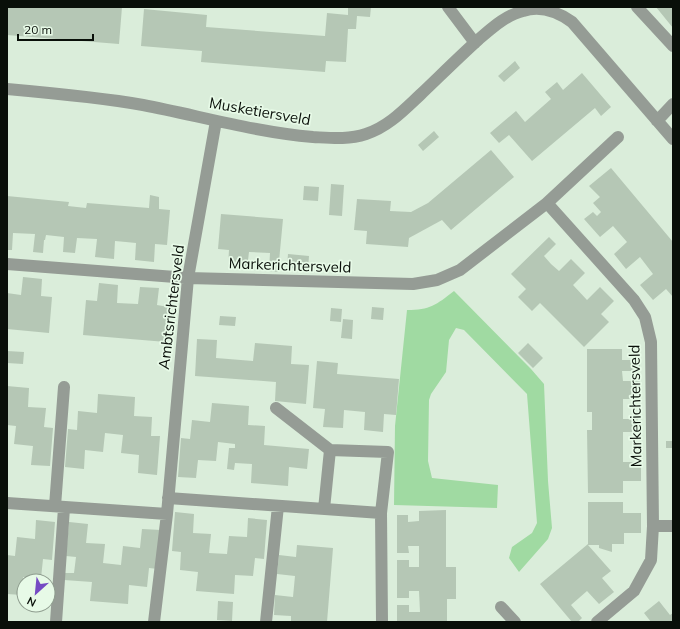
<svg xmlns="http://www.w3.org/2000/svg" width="680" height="629" font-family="Mulish,sans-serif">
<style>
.green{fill:#a0daa2}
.building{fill:#b5c7b5}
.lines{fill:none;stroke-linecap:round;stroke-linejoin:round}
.street{stroke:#959c95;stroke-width:12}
.labels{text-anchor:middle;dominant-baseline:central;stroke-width:3.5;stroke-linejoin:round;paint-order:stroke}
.street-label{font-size:15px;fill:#090f09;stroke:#e7fae7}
</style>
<rect width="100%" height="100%" fill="#daedda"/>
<path class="green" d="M454 291 531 369 544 384 548 481 552 528 548 539 519 572 509 558 512 547 532 533 537 523 527 394 464 330 456 328 449 340 446 372 431 394 429 400 428 461 432 478 498 485 497 508 394 505 395 426 407 310C430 310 436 305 454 291Z"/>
<path class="building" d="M7 7H122L119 44 7 35Z
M348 7H371L370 17 357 16 356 29H348L346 62 326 61 325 72 201 62 202 51 141 46 144 9 207 15 206 27 325 36 327 13 348 15Z
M656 7H673V28Z
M515 61 520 68 504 82 498 76Z
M582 73 611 107 601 116 595 108 532 161 509 135 499 143 490 133 516 111 525 122 551 99 545 92 557 82 563 90Z
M434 131 439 137 423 151 418 145Z
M491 150 514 177 451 230 442 220 409 238 408 247 366 244 367 231 354 230 357 199 391 201 390 211 411 212 428 203Z
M611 168 673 242V297L666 289 653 300 640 285 653 274 640 257 626 269 614 254 627 242 613 226 600 237 584 219 593 212 597 216 601 212 593 203 600 197 589 186Z
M331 184 344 185 342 216 329 215Z
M304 186 319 187 318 201 303 200Z
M150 195 159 197V209L170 210 167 245 155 244 154 262 135 260 136 243 126 242 115 241 114 259 95 257 97 239 77 238 75 253 63 252 64 237 46 235 45 240H44L43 253 33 252 35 234 13 233 12 250H7V196L69 202 68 206 86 208 87 203 149 208Z
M221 214 283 219 278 272 269 271 270 253 249 252 247 269 228 267 229 250 218 249Z
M549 237 556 244 544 256 551 264 559 271 571 259 585 273 573 285 587 300 600 287 614 301 601 314 609 322 584 347 540 303 532 311 518 297 526 289 511 274Z
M288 254 309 256 308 269 287 268Z
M23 277 42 279 41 296 52 297 49 333 7 329V293L21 295Z
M99 283 118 285 117 303 138 304 140 287 159 288 157 305 168 307 166 342 83 335 86 300 97 301Z
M372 307 384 308 383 320 371 319Z
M331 308 342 309 341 322 330 321Z
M220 316 236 317 235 326 219 325Z
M343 319 353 320 352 339 341 338Z
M197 339 217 340 216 358 253 361 255 343 292 346 291 364 309 365 306 404 275 401 276 382 195 376Z
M528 343 543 358 533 368 518 353Z
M587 349H622V360H640V371H622L623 381H640V399H623V419H638V432H623V462H641V481H623V493H588L587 430H592V412H587Z
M7 351 24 352 23 364 7 363Z
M317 361 338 363 337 374 399 379 396 415 384 414 383 432 364 430 365 412 344 410 343 428 323 427 325 409 313 408Z
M7 386 29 388 28 407 46 408 44 427 53 428 50 466 31 465 33 446 14 444 16 426 7 425Z
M98 394 135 397 134 416 152 417 151 436H160L157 475 138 473 139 455 121 453 123 435 105 433 103 452 85 450 84 469 65 467 68 429 77 430 78 411 97 413Z
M212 403 249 406 248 425 265 426 264 445 309 449 307 469 289 467 288 486 251 483 252 464 235 463 234 470 227 469 229 448H235V444L218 442 216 461 198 460 196 478 178 477 181 438 190 439 192 420 210 422Z
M666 441H673V448H666Z
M588 502H623V513H641V533H624V544H612V552L599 548V545H588L611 571 602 578 614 592 599 604 587 591 571 605 582 618 578 622H572L540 584 588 544Z
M446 510V567H456V599H447V622H397V605H409V612H420L419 591H409V598H397V560H409V567H419V546H408L409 553H397V515H408V522L419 521V511Z
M175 512 194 514 193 533 211 534 209 553 227 554 229 536 247 537 248 518 267 520 264 559 255 558 253 576 235 575 234 594 196 591 198 572 180 570 181 552 172 551Z
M36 520 55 522 52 560 43 559 41 578 23 577 22 595 7 594V555L15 556 17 537 35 539Z
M69 522 88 524 86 543 105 544 103 563 121 565 123 546 140 548 142 529 161 530 158 569 149 568 147 587 129 585 128 604 90 601 92 582 64 580 65 573H74L76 557 66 556Z
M297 545 333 548 327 622H291V616L274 615 275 595 293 597 295 576 277 574 279 555 296 557Z
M218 601 233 602 232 621 217 620Z
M659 601 670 615 673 613V622H651L644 613Z"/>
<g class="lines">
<path class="street" d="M448 7 475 43
M637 7 673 46
M7 89C52 93 98 97 143 105 200 116 255 132 313 137 331 138 348 140 366 134 388 127 404 110 420 95 440 76 459 57 479 39 492 28 506 15 523 11 541 5 558 12 572 22L673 139
M657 121 673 104
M547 203 618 137
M7 264 188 278 413 284 437 280 460 270 547 203 634 300 645 317 651 342 653 526 651 560 634 591 597 622
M276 408 330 450 388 452 381 513
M168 498 381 513 382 622
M7 503 167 514
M55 506 64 387
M324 509 330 450
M653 526H673
M501 607 515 622
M56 622 64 508
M154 622 167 514 188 278 216 121
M266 622 278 506"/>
</g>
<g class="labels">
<g class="street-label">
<text transform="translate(260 111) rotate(10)">Musketiersveld</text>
<text transform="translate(290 265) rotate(2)">Markerichtersveld</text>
<text transform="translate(171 307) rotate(-83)">Ambtsrichtersveld</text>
<text transform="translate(635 406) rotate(-91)">Markerichtersveld</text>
</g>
</g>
<rect width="680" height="629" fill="none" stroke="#090f09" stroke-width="16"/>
<g transform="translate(36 593) rotate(207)"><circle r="19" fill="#e7fae7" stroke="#8e9c8e"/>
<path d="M0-3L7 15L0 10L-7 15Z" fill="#754bc3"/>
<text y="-6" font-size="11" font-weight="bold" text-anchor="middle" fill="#090f09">N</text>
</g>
<path d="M18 34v6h75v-6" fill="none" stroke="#090f09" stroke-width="2"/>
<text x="24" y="34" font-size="12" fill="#090f09" stroke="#e7fae7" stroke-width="3" paint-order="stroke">20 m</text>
</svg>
